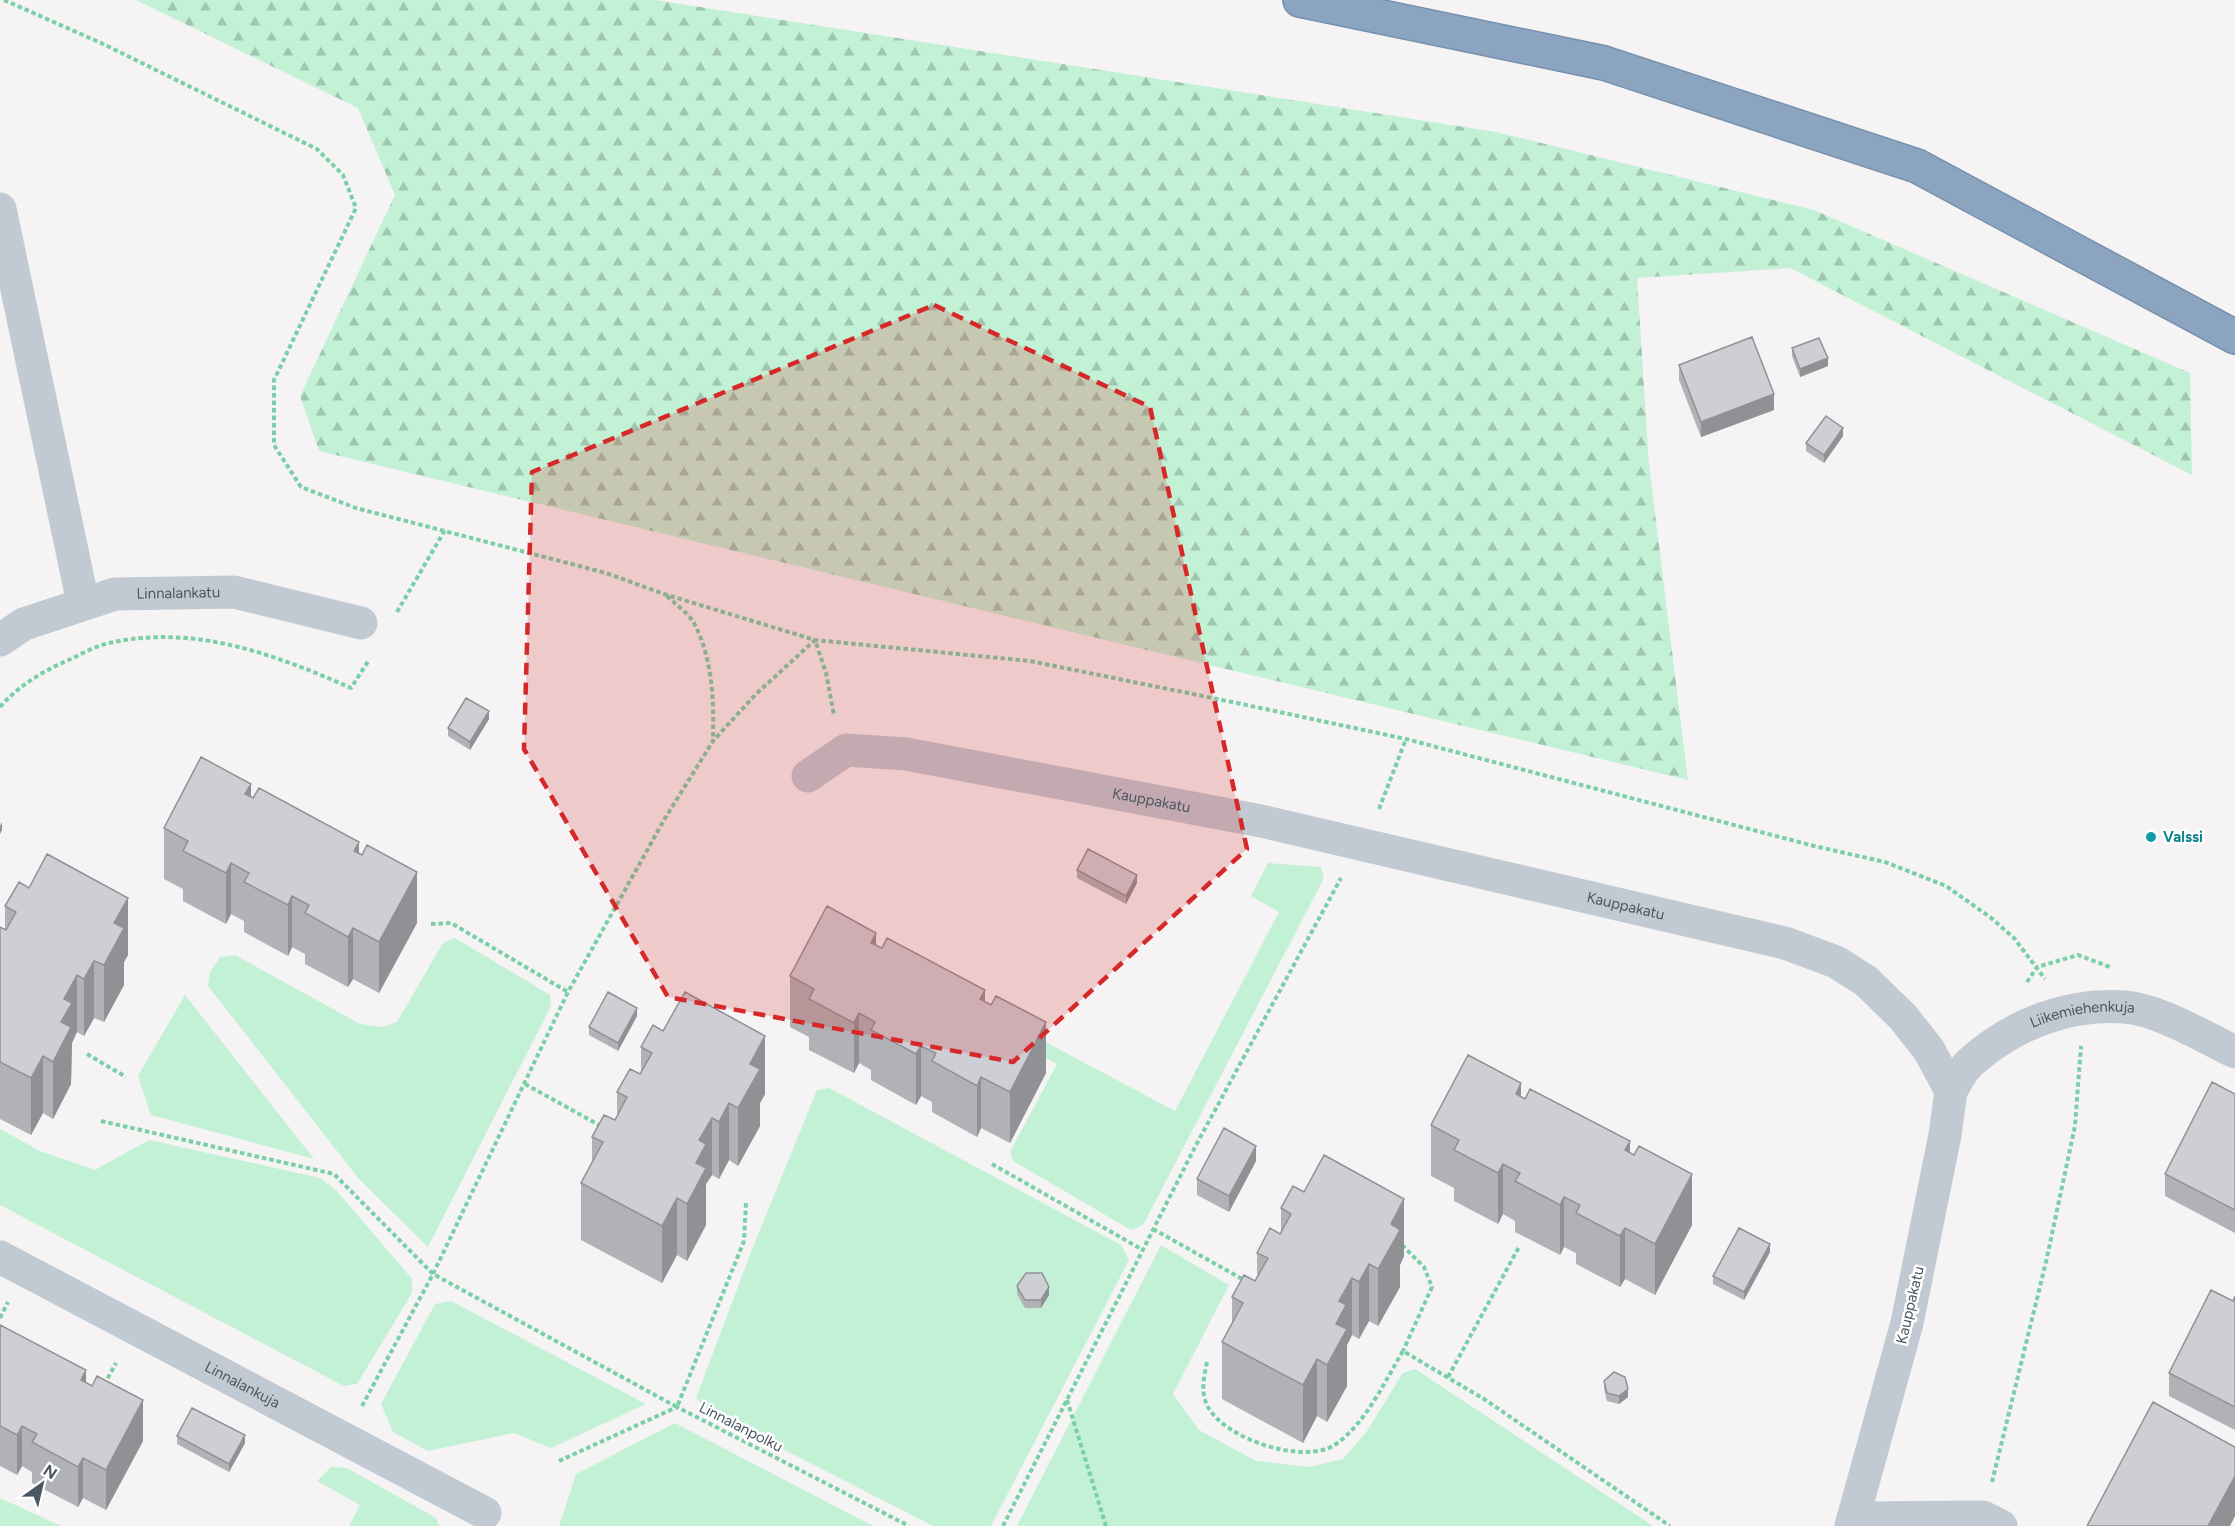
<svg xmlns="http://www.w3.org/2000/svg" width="2235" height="1526" font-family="Figtree,sans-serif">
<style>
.grass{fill:#c3f1d5}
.forest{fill:url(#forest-firs)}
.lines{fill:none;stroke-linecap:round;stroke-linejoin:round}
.highway-casing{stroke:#7690ad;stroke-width:36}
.path{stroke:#7ad0a6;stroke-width:4;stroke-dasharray:4.5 3;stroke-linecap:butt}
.minor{stroke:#c1cad2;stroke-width:33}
.highway{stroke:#8ba5c1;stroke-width:33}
.wall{fill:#b0b2b7}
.shaded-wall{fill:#909195}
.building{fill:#cdcfd5;stroke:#909195;stroke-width:1.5}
.marked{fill:#d62828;fill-opacity:0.2;stroke:#d62828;stroke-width:4.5;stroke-dasharray:12 8;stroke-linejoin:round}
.culture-dot{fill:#0f9aa8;stroke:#fff;stroke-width:2}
.labels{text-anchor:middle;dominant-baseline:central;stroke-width:5;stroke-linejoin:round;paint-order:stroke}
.street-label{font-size:15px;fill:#4a5661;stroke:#fff}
.culture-label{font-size:15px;font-weight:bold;fill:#0d838f;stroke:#fff;text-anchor:start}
</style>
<defs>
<pattern id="forest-firs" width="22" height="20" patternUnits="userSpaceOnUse" patternTransform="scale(1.5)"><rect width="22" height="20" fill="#c3f1d5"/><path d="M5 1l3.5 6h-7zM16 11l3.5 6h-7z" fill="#a0c6b0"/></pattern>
</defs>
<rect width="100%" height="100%" fill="#f5f3f3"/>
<path class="grass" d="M1268 863 1321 867 1324 878 1143 1225 1131 1230 1013 1161 1010 1152 1057 1064 1011 1040 1017 1027 1175 1111 1279 912 1251 896Z
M455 938 550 995 551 1006 428 1247 359 1179 208 986 210 972 220 957 235 955 360 1024 382 1027 397 1022 443 943Z
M185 995 314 1159 151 1115 138 1076Z
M829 1088 1121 1245 1129 1260 991 1526H933L709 1411 696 1398 751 1252 817 1090Z
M0 1129 40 1151 95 1170 149 1140 320 1178 336 1190 412 1279V1293L357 1384 344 1386 0 1205Z
M1161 1245 1229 1285 1173 1394 1199 1430 1256 1461 1309 1467 1343 1459 1367 1431 1403 1373 1415 1369 1653 1526H1017Z
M451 1301 646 1404 551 1448 514 1433 428 1451 393 1432 381 1404 435 1304Z
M675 1423 873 1526H559L576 1474Z
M331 1467 347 1468 436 1518 439 1526H349L360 1505 317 1481Z
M0 1498 61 1526H0Z"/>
<path class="forest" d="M136 0H655L1496 132 1814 210 2190 373 2192 475 1790 268 1637 278 1649 465 1688 780 319 451 300 396 395 195 358 108Z"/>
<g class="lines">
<defs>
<path id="highway" d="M1300 0 1604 63 1917 166 2235 337"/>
</defs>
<use href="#highway" class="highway-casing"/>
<path class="path" d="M4 0 101 43 317 149 343 175 356 208 274 380V445L301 487 356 508 606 573 664 594 815 640 1030 661 1237 703 1406 739 1814 846 1885 862 1946 886 1990 917 2014 938 2045 979
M667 596C675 604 688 613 694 623 713 659 714 702 713 741
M397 612 445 530
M0 707C19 685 45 670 71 659 83 653 96 646 109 643 194 624 274 654 351 688L369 660
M1379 809 1406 739
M431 924 451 923 568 992
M2027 982 2037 967 2078 955 2110 967
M87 1054 126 1077
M525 1084 599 1125
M101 1121 334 1174 433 1274 677 1407 744 1241 746 1202
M992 1164 1143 1250
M1153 1229 1244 1280
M1402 1245 1424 1267 1432 1287 1403 1351
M0 1318 8 1302
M1207 1362C1204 1377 1200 1392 1208 1407 1225 1439 1305 1466 1336 1444 1366 1423 1385 1381 1403 1351L1484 1399 1670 1526
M1448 1377 1519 1247
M104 1385 116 1363
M1067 1400 1106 1526
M362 1406 433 1274 568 992 664 820 713 741 756 694 815 640 826 673 834 715
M559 1461 677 1407 909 1526
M1992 1482 2046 1262 2075 1126 2081 1046
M1003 1526 1195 1147 1341 878"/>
<g class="minor">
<path d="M0 209 83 603"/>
<path id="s1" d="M0 640 24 624 115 594 234 592 361 623"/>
<path id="s2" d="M808 776 846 750 906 754 1261 821 1785 943 1836 962 1866 981 1903 1017 1929 1050 1951 1091 1945 1135 1907 1323 1851 1526"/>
<path id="s3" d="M1951 1091C1957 1081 1963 1068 1972 1061 2014 1024 2068 1003 2124 1007 2158 1009 2204 1037 2235 1052"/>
<path id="s4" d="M0 1257 485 1513"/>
<path d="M1853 1518 1983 1517 2001 1526"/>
</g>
<use href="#highway" class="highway"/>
</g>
<path class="wall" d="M1792 348 1828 366 1800 377 1792 356Z
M1679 365 1774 410 1701 437 1679 380Z
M1843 436 1824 463 1806 451V443Z
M489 719 470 750 448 736V728Z
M251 797 359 853 417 923 379 993 353 979 348 987 305 964V954L292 947 288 956 244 932V921L231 914 226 924 183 901V889L164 879V828Z
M1077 870 1137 883 1126 904 1077 878Z
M5 906 128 955 124 962V985L104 1022 94 1018 84 1036 77 1032 72 1043 71 1084 53 1119 43 1113 31 1135 0 1119V927L5 930Z
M876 945 985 1002 1046 1073 1010 1143 981 1128 977 1137 932 1112V1102L921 1096 916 1105 871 1080V1070L859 1063 854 1073 809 1050V1037L790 1027V976Z
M637 1016 618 1051 589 1035V1027Z
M641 1047 765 1094 760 1103V1126L738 1166 729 1160 719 1179 712 1175 706 1184V1225L687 1261 677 1255 662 1283 581 1240V1183L592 1162V1137L615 1120 617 1117V1092L641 1072Z
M2235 1094V1233L2165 1196V1174Z
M1521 1097 1630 1153 1692 1225 1655 1295 1625 1279 1620 1287 1576 1264V1253L1564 1247 1560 1255 1515 1232V1221L1503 1214 1498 1224 1454 1201V1188L1431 1176V1125Z
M1256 1161 1229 1212 1197 1195V1179Z
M1281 1208 1404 1256 1400 1265V1287L1378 1326 1369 1321 1359 1339 1352 1335 1347 1345V1386L1327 1422 1317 1416 1303 1443 1222 1399V1342L1232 1322V1297L1255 1281 1257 1277V1253L1280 1234 1281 1232Z
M1770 1252 1744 1300 1713 1284V1276Z
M1017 1286 1049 1295 1041 1308H1025L1017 1294Z
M2235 1296V1430L2169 1396V1373L2233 1301Z
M0 1325 86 1382 143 1441 106 1510 83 1498 78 1507 32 1483V1472L22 1466 17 1475 0 1466Z
M1604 1381 1628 1397 1619 1404 1607 1401 1604 1389Z
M177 1436 245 1443 229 1472 177 1444Z"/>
<path class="shaded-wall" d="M1828 358V366L1800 377V369Z
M1774 394V410L1701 437V422Z
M1843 428V436L1824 463V455Z
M489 711V719L470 750V742Z
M251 784V834L245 794Z
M2 822V830L0 834V826Z
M359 842V892L354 851Z
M231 863V914L226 924V873Z
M417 872V923L379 993V942Z
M1137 875V883L1126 904V896Z
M292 896V947L288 956V905Z
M128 898V955L124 962V985L104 1022V965L114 923Z
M353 928V979L348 987V937Z
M876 933V983L871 943Z
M94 961V1018L84 1036V979Z
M77 975V1032L72 1043 71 1084 53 1119V1062L61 1022 64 999Z
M985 990V1041L980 999Z
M637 1008V1016L618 1051V1043Z
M859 1013V1063L854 1073V1023Z
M1046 1022V1073L1010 1143V1092Z
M765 1036V1094L760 1103V1126L738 1166V1108L750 1064Z
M921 1046V1096L916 1105V1054Z
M43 1056V1113L31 1135V1078Z
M981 1077V1128L977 1137V1086Z
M1521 1083V1134L1516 1094Z
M729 1103V1160L719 1179V1122Z
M712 1118V1175L706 1184V1225L687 1261V1204L696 1163 699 1140Z
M1630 1141V1192L1625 1150Z
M1256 1146V1161L1229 1212V1196Z
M1503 1164V1214L1498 1224V1173Z
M1692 1174V1225L1655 1295V1244Z
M1564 1197V1247L1560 1255V1205Z
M677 1198V1255L662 1283V1226Z
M1404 1199V1256L1400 1265V1287L1378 1326V1269L1391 1224Z
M1625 1228V1279L1620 1287V1236Z
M1770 1244V1252L1744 1300V1292Z
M1369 1264V1321L1359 1339V1282Z
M1352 1278V1335L1347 1345V1386L1327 1422V1365L1336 1324 1339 1301Z
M1049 1287V1295L1041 1308V1300Z
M1317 1359V1416L1303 1443V1385Z
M86 1370V1411L81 1380Z
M1628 1389V1397L1619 1404V1396Z
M143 1400V1441L106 1510V1470Z
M22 1426V1466L17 1475V1435Z
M245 1435V1443L229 1472V1464Z
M83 1458V1498L78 1507V1467Z
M2235 1476V1516L2230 1526H2208Z"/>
<path class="building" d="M1752 337 1774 394 1701 422 1679 365Z
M1819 338 1828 358 1800 369 1792 348Z
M1826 416 1843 428 1824 455 1806 443Z
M466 698 489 711 470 742 448 728Z
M201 757 251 784 245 794 253 798 259 788 359 842 354 851 362 855 367 845 417 872 379 942 353 928 348 937 305 913 309 905 292 896 288 905 244 882 249 873 231 863 226 873 183 851 188 841 164 828Z
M1088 849 1137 875 1126 896 1077 870Z
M47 854 128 898 114 923 124 928 104 965 94 961 84 979 77 975 64 999 72 1003 61 1022 71 1027 53 1062 43 1056 31 1078 0 1062V927L6 930 16 912 5 906 19 882 29 888Z
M827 906 876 933 871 943 882 948 887 938 985 990 980 999 991 1005 996 996 1046 1022 1010 1092 981 1077 977 1086 932 1061 936 1053 921 1046 916 1054 871 1030 875 1022 859 1013 854 1023 809 999 814 989 790 976Z
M608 992 637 1008 618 1043 589 1027Z
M685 992 765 1036 750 1064 760 1069 738 1108 729 1103 719 1122 712 1118 699 1140 706 1144 696 1163 706 1168 687 1204 677 1198 662 1226 581 1183 603 1142 592 1137 604 1115 615 1120 627 1097 617 1092 630 1069 640 1074 652 1053 641 1047 653 1025 663 1031Z
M1468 1055 1521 1083 1516 1094 1525 1099 1530 1089 1630 1141 1625 1150 1634 1155 1639 1146 1692 1174 1655 1244 1625 1228 1620 1236 1576 1213 1580 1205 1564 1197 1560 1205 1515 1181 1520 1173 1503 1164 1498 1173 1454 1150 1459 1140 1431 1125Z
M2212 1082 2235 1094V1210L2165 1174Z
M1224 1128 1256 1146 1229 1196 1197 1179Z
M1324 1155 1404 1199 1391 1224 1400 1230 1378 1269 1369 1264 1359 1282 1352 1278 1339 1301 1346 1305 1336 1324 1347 1329 1327 1365 1317 1359 1303 1385 1222 1342 1243 1303 1232 1297 1244 1275 1255 1281 1268 1258 1257 1253 1270 1228 1280 1234 1291 1214 1281 1208 1293 1186 1304 1192Z
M1739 1228 1770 1244 1744 1292 1713 1276Z
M1026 1273H1042L1049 1287 1041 1300H1025L1017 1286Z
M2211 1290 2233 1301 2235 1296V1407L2169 1373Z
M0 1325 86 1370 81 1380 92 1386 97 1376 143 1400 106 1470 83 1458 78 1467 32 1442 37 1434 22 1426 17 1435 0 1426Z
M1614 1372 1625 1377 1628 1389 1619 1396 1607 1393 1604 1381Z
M2153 1402 2235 1447V1476L2208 1526H2087Z
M192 1408 245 1435 229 1464 177 1436Z"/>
<path class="marked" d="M934 305 1150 407 1247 849 1013 1062 668 997 524 749 532 472Z"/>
<circle class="culture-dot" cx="2151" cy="837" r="6"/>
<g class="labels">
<g class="street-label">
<text stroke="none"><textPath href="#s1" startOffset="188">Linnalankatu</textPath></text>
<text stroke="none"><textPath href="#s2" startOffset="356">Kauppakatu</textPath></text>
<text stroke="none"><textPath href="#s2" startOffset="842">Kauppakatu</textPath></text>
<text stroke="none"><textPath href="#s3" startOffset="160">Liikemiehenkuja</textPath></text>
<text transform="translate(1910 1305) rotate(-77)">Kauppakatu</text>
<text stroke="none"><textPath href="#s4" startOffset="274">Linnalankuja</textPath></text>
<text transform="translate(741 1427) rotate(27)">Linnalanpolku</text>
</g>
<g class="culture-label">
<text x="2163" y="837">Valssi</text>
</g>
</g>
<g transform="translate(42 1484) rotate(34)" stroke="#ffffff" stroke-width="4.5" paint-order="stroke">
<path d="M0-4.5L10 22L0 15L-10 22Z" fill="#4a5661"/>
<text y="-9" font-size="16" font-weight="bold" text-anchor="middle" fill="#4a5661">N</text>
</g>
</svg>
